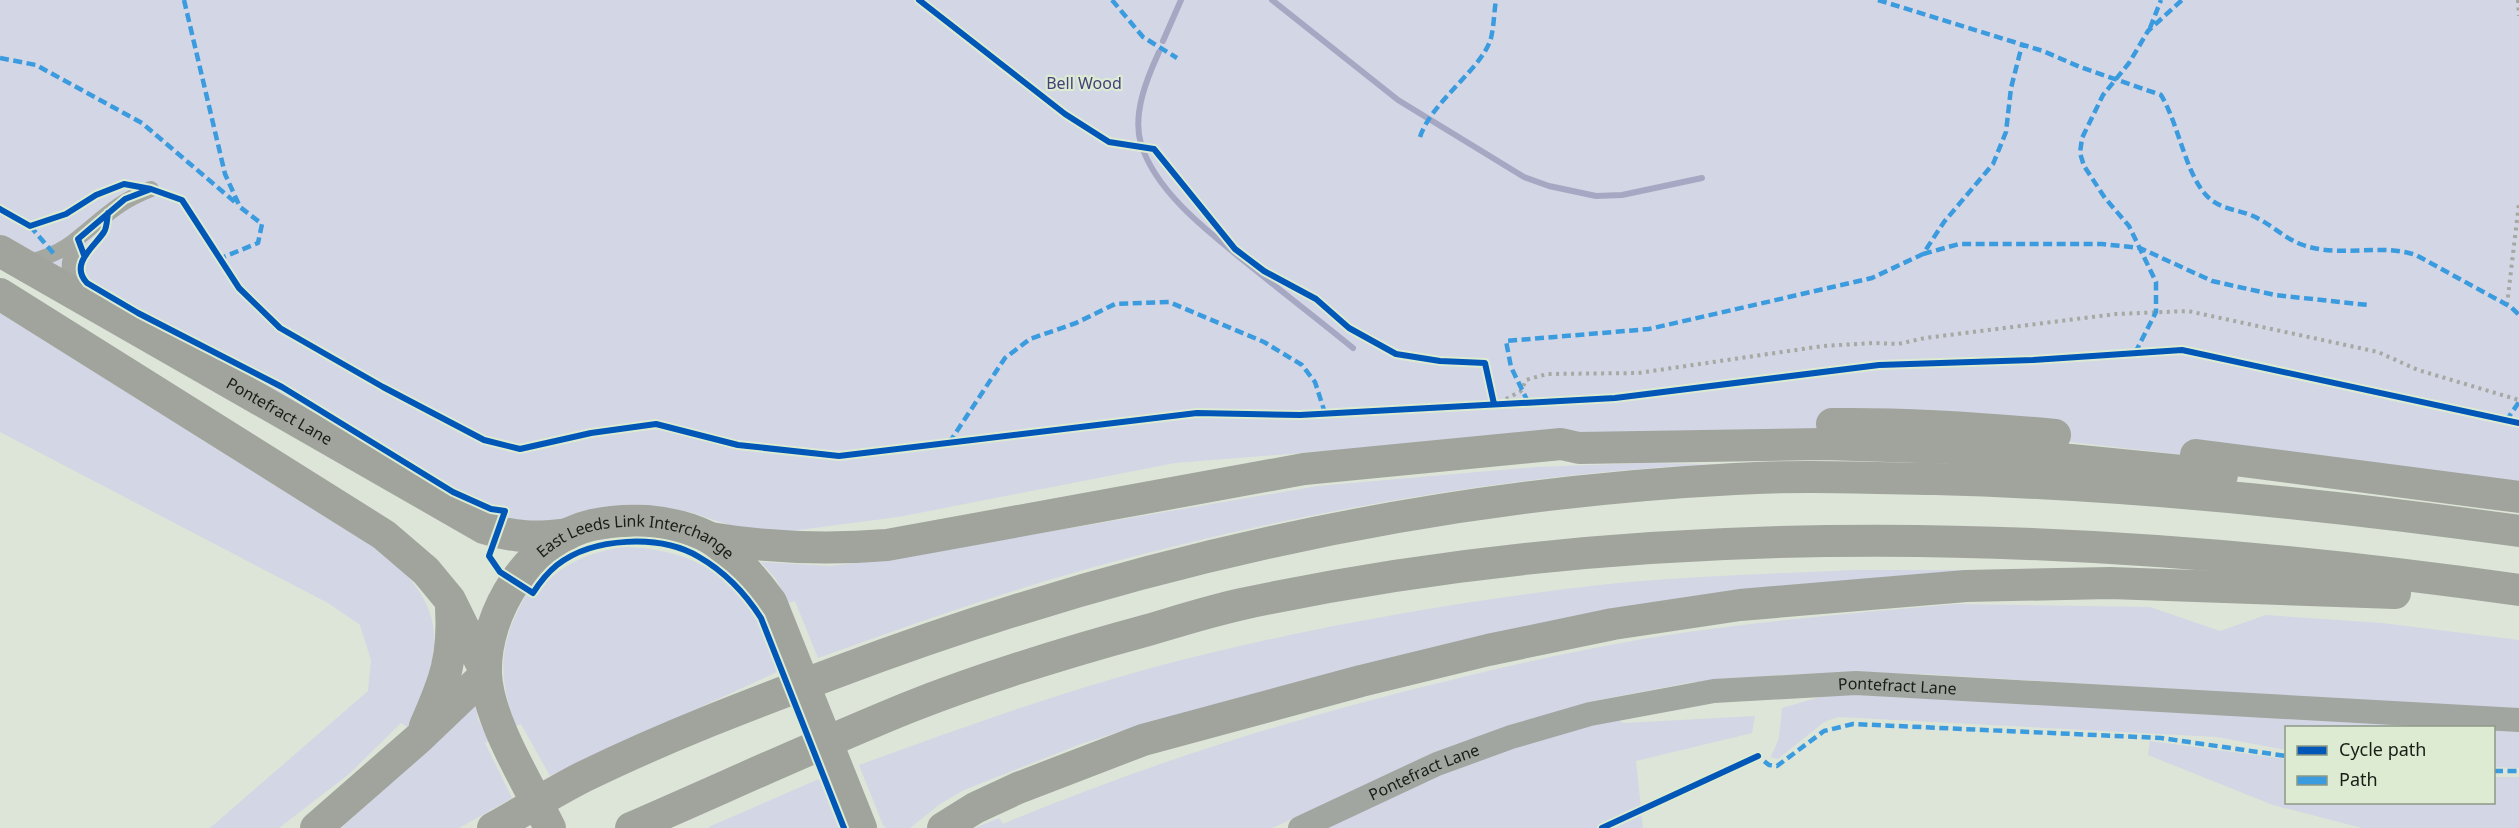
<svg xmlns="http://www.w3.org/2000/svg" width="2519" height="828" font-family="'Noto Sans',sans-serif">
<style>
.green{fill:#d3d6e4}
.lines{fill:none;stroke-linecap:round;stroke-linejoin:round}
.stream{stroke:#a6a8c3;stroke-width:6}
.path{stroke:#a5a9a2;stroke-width:4;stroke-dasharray:3 4.5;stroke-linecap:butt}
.lane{stroke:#a4a8a1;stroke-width:8}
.street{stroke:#a4a8a1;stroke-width:16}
.secondary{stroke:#a2a6a0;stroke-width:24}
.highway{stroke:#a1a49c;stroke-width:32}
.quiet{stroke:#3b9bdf;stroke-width:4.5;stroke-dasharray:9 4.5;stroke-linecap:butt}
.cycleway-casing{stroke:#dcebd2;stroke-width:10}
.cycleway{stroke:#0057b8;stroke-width:6}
.labels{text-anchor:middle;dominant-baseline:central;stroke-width:4.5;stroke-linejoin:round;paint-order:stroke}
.park-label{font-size:16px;fill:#46407a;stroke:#dcebd2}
.street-label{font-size:16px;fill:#191e15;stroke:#dcebd2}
</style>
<rect width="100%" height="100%" fill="#dde5d8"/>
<path class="green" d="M0 0H2519V497L2270 465 2018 436 1478 439 1175 463 898 517 799 530V539L747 531 690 512 659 507 541 525 465 511 91 284 0 237Z
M0 313 388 556C454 616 438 655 409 728L401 723 349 774 279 828H210L368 691 371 660 360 625 328 603 0 432Z
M1643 463 1710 464C1502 476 1295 512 1094 567 1000 593 909 625 818 658L795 601 788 603 776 579 761 562 830 566 882 560 1318 486 1536 467Z
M626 547C680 549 726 567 755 616 765 632 770 654 777 672L550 776 521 724 515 726C498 673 498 645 526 595L532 598C557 566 586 552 626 547Z
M1855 570H2028L1858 586 1131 728 1081 744 964 790 940 804 910 828H886L883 825 859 765C974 723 1091 681 1210 653 1338 622 1469 600 1599 585 1684 576 1770 574 1855 570Z
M1956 604 2150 607 2220 631 2266 615 2382 623 2519 640V710L1923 674 1850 672 1764 676 1687 683 1588 702 1435 755 1272 828H975L999 818 1003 824C1144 765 1290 719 1439 683 1519 663 1600 645 1681 633 1772 620 1864 612 1956 604Z
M1844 694 2473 727 2286 728V750L2217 737 1838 717 1824 722 1778 759 1771 757 1779 738 1782 708 1820 697Z
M476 705 478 719 489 741 485 743 512 798 459 828H341Z
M1755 716 1752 733 1636 761 1643 828H1319L1440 771 1551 734 1616 719 1624 723Z
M2494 729 2519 730V768L2494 767Z
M2150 741 2286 759V802H2494V777H2519V828H2362L2273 805 2148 755Z
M819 779 839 828H708L711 826Z"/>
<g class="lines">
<path class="stream" d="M1272 0 1398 100 1524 177 1549 186 1596 196 1622 195 1702 178
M1163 41 1181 0
M1159 52C1147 78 1132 114 1141 144 1157 195 1214 236 1253 268 1286 295 1320 321 1353 348"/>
<path class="path" d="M2518 0 2519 16
M2507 305 2519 203
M1506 399 1521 391 1526 380 1547 374 1638 373 1823 346 1874 343 1898 344 1925 338 2116 314 2188 311 2378 352 2418 370 2519 400"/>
<path class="lane" d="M151 189 182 200 239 288 280 328 383 387 484 440 520 449 591 433 656 424 738 445 839 456 1197 413 1300 415 1494 404 1489 381"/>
<path class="street" d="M24 264C44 258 62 252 78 238 106 216 116 203 151 189
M68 292 70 262 78 239"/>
<path class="secondary" id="s1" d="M1300 828 1437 764 1511 737 1590 714 1714 691 1856 683 2519 720"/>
<g class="highway">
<path id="s2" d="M0 251 484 528C514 538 538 538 568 534"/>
<path d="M0 294 384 535 426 571 450 600 486 673"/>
<path d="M1832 424C1907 423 1981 428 2055 435"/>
<path d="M2196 455 2519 497"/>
<path d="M710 538C770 548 826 550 887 545L1304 469 1561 444 1579 448 1824 444 1952 448 2222 475"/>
<path d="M425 726C445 681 454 657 451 607"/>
<path d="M316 828 419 738 486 674"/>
<path d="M493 828C524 811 553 792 585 776 667 736 751 704 837 672 1128 562 1424 495 1735 479 1801 475 1868 478 1934 479 2130 484 2325 504 2519 531"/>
<path id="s3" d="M550 828C529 785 488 721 486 674 484 612 530 539 592 525 610 521 629 520 647 521 668 523 689 527 708 537 730 550 756 582 771 602L861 828"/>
<path d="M631 828C723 788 814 746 907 708 985 677 1067 652 1148 630 1179 621 1210 611 1242 604 1661 514 2097 530 2519 590"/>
<path d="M943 828 975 808 1018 788 1143 740 1361 681 1488 650 1613 624 1740 605 1966 586 2110 583 2395 593"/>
</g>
<path class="quiet" d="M184 0 225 174 240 207 262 224 258 243 221 258
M1112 0 1143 37 1177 58
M1878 0 2043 51 2080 67 2161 95C2179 125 2185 172 2206 195 2220 211 2242 209 2259 219 2274 227 2286 239 2303 245 2339 258 2380 243 2416 255L2511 307 2519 315
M2150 28 2161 0
M0 58 36 65 142 123 236 203
M1420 137C1431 102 1483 68 1491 38 1494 26 1494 12 1496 0
M30 226 54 254
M1923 254 1959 244H2102L2140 248 2212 281 2275 295 2368 305
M2135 353 2156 312V282L2129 226 2105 198 2084 166 2080 153 2082 138 2103 95 2129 63 2148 31 2182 0
M1528 402 1511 367 1506 341 1649 329 1872 278 1923 254 1944 222 1993 164 2006 132 2011 88 2022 45
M2506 421 2519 402
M949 443 1005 358 1030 339 1076 323 1115 304 1169 302 1264 342 1302 365 1315 382 1325 413
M1753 758 1758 756 1769 765 1777 766 1824 731 1853 724 2161 738 2286 756
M2494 771H2519"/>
<defs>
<path id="cycleway" d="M919 0 1065 114 1109 142 1154 149 1235 249 1264 271 1316 299 1349 328 1396 354 1440 361 1485 363 1494 404
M0 209 30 226 66 214 96 195 124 184 151 189 182 200 239 288 280 328 383 387 484 440 520 449 591 433 656 424 738 445 839 456 1197 413 1300 415 1615 398 1879 365 2033 360 2182 350 2519 423
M108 213C107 218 107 228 104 232 94 247 69 264 87 283L138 313 282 387 453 492 491 509 505 511 489 556 500 572 533 593C540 582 547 573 557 565 593 537 660 534 699 557 725 572 745 593 761 618L844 828
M84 255 78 239 125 199 151 189
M1602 828 1758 756"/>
</defs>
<use href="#cycleway" class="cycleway-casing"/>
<use href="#cycleway" class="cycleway"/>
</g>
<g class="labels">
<g class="park-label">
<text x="1084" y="83">Bell Wood</text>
</g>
<g class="street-label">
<text stroke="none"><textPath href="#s2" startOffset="322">Pontefract Lane</textPath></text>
<text stroke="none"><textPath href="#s3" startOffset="408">East Leeds Link Interchange</textPath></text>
<text stroke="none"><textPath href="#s1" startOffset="622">Pontefract Lane</textPath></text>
<text stroke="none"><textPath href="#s1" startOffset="136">Pontefract Lane</textPath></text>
</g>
</g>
<rect x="2285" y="726" width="210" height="78" fill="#dcebd2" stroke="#8e9986" stroke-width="1.5"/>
<rect x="2297" y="746" width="30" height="9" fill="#0057b8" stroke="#8e9986" stroke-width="1.5"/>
<text x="2339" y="756" font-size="18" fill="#191e15">Cycle path</text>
<rect x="2297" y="776" width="30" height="9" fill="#3b9bdf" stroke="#8e9986" stroke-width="1.5"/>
<text x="2339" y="786" font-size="18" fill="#191e15">Path</text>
</svg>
